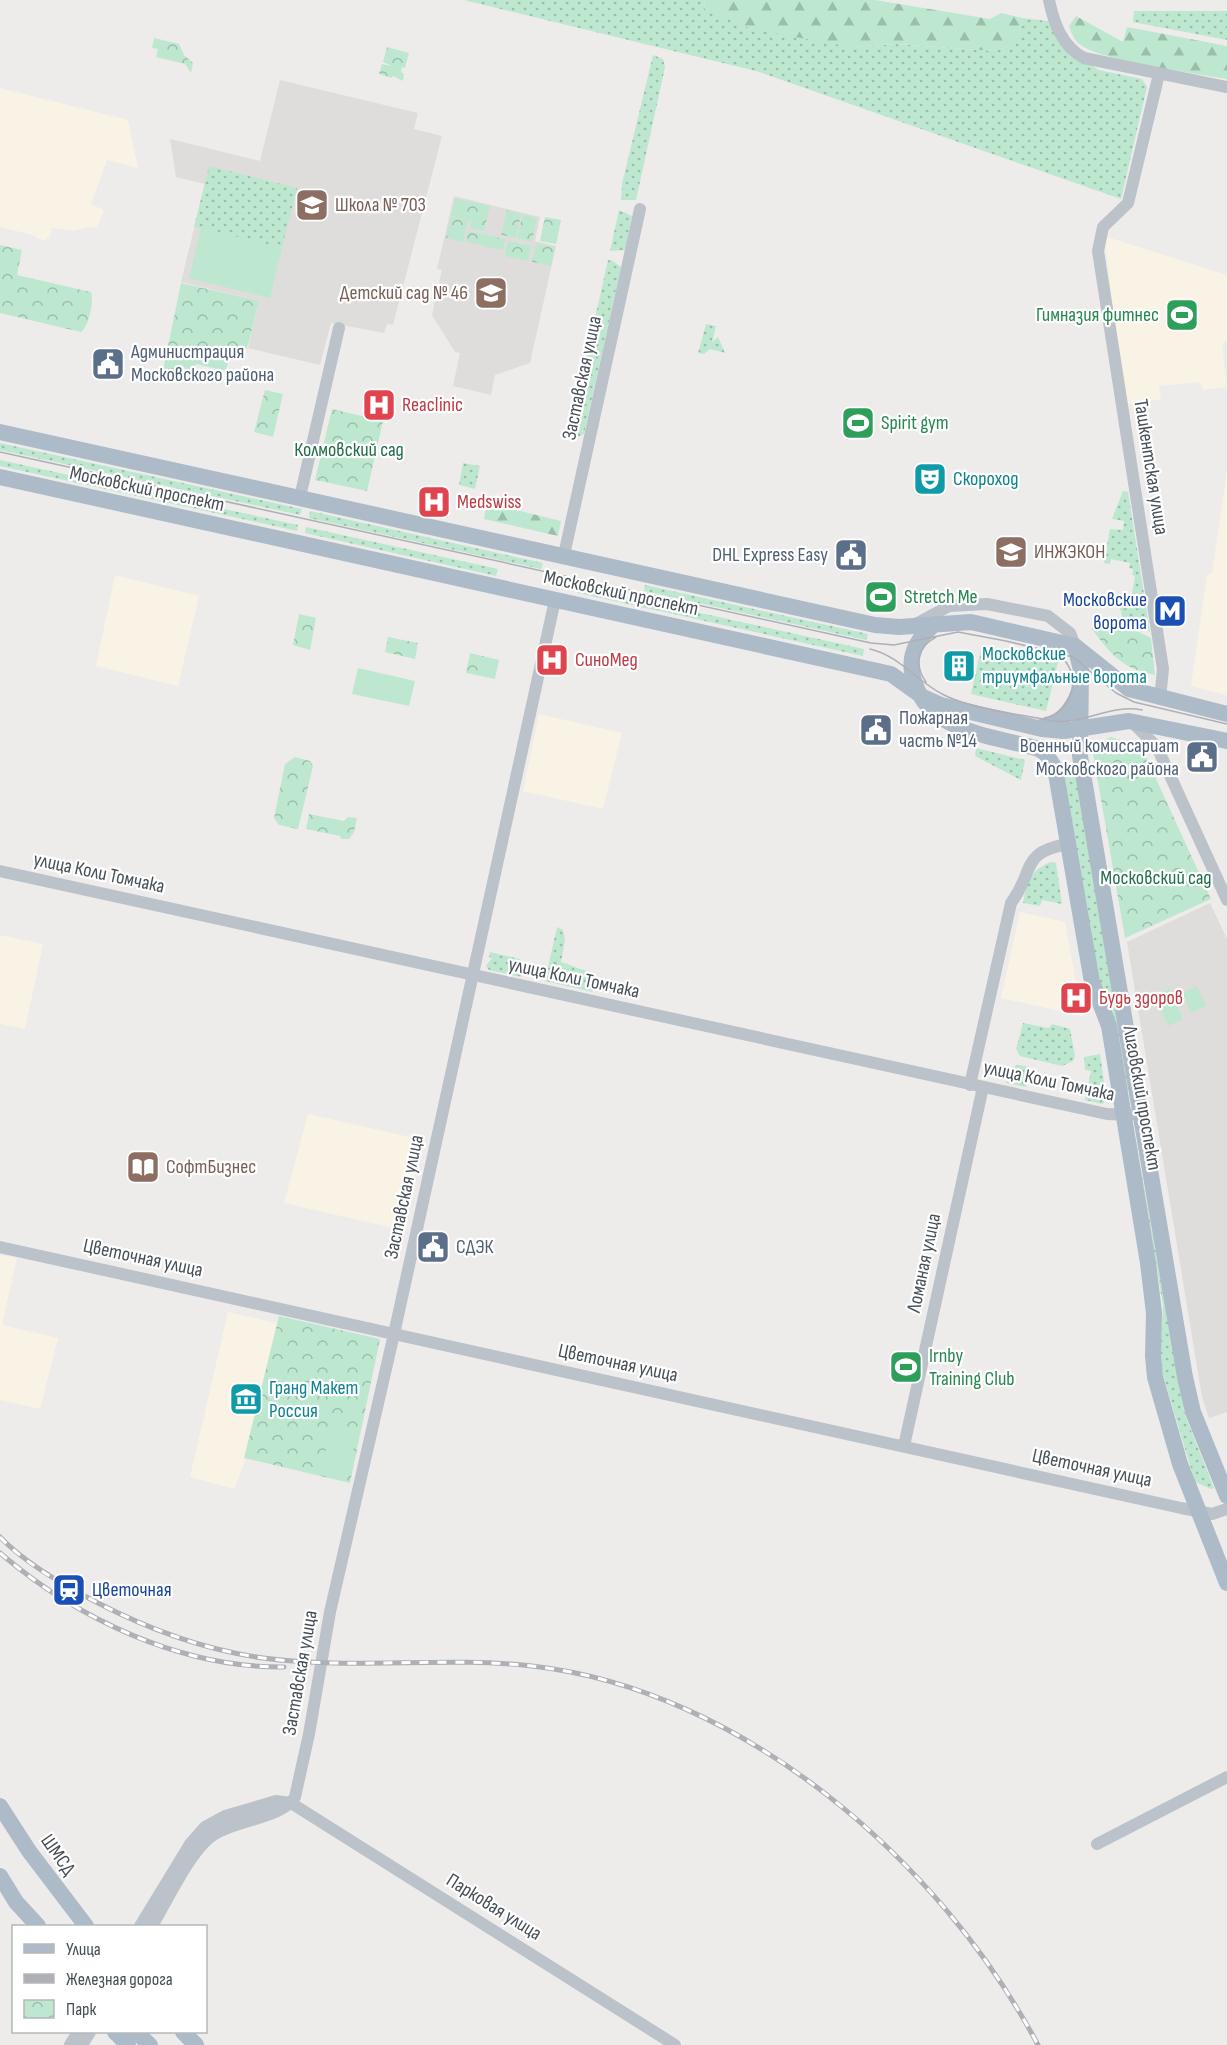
<svg xmlns="http://www.w3.org/2000/svg" width="1227" height="2045" font-family="'Sofia Sans Condensed',sans-serif">
<style>
.commercial{fill:#f8f3e4}
.education{fill:#dfdcdc}
.grass{fill:url(#grass-dots)}
.forest{fill:url(#forest-firs)}
.park{fill:url(#park-crowns)}
.pitch{fill:#bde8cf}
.lines{fill:none;stroke-linecap:round;stroke-linejoin:round}
.minor{stroke:#bbc2c9;stroke-width:12}
.major{stroke:#adbac8;stroke-width:16}
.tram{stroke:#aeb0b5;stroke-width:1.5}
.rail-casing{stroke:#aeb0b5;stroke-width:5}
.rail{stroke:#fff;stroke-width:3;stroke-dasharray:9;stroke-linecap:butt}
.labels{text-anchor:middle;dominant-baseline:central;stroke-width:4.5;stroke-linejoin:round;paint-order:stroke}
.education-label{font-size:20px;fill:#785e54;stroke:#fff;text-anchor:start}
.leisure-label{font-size:20px;fill:#27864d;stroke:#fff;text-anchor:start}
.service-label{font-size:20px;fill:#4e5e75;stroke:#fff;text-anchor:start}
.street-label{font-size:20px;fill:#464e56;stroke:#fff}
.health-label{font-size:20px;fill:#be3a42;stroke:#fff;text-anchor:start}
.park-label{font-size:20px;fill:#206e49;stroke:#fff}
.culture-label{font-size:20px;fill:#0d838f;stroke:#fff;text-anchor:start}
.transit-label{font-size:20px;fill:#164399;stroke:#fff;text-anchor:end}
</style>
<defs>
<pattern id="grass-dots" width="8" height="8" patternUnits="userSpaceOnUse" patternTransform="scale(1.5)"><rect width="8" height="8" fill="#bde8cf"/><path d="M2 2h.1M6 6h.1" fill="none" stroke="#9bbeab" stroke-width="1.8" stroke-linecap="round"/></pattern>
<pattern id="forest-firs" width="22" height="20" patternUnits="userSpaceOnUse" patternTransform="scale(1.5)"><rect width="22" height="20" fill="#bde8cf"/><path d="M5 1l3.5 6h-7zM16 11l3.5 6h-7z" fill="#9bbeab"/></pattern>
<pattern id="park-crowns" width="20" height="18" patternUnits="userSpaceOnUse" patternTransform="scale(1.5)"><rect width="20" height="18" fill="#bde8cf"/><path d="M2 6a3 3 0 1 1 6 0M12 15a3 3 0 1 1 6 0" fill="none" stroke="#9bbeab"/></pattern>
</defs>
<rect width="100%" height="100%" fill="#eeebeb"/>
<path class="commercial" d="M0 88 128 120 138 168 107 160 91 204 104 210 97 228 89 227 73 231 52 228 50 237 43 241 33 235 0 227Z
M1107 237 1227 275V339L1222 346 1227 387 1203 390 1200 382 1159 386 1161 399 1127 405 1115 328 1105 242Z
M1227 470V695L1191 686 1207 575 1212 573Z
M115 575 199 596 178 686 96 666Z
M539 714 622 733 603 809 523 791Z
M1020 912 1065 922 1082 1016 1001 998Z
M0 935 43 944 25 1029 0 1024Z
M308 1114 423 1140 402 1230 284 1203Z
M0 1255 17 1258 2 1325 58 1338 40 1409 0 1400Z
M228 1312 277 1323 244 1464 234 1489 190 1477Z"/>
<path class="education" d="M280 80 418 113 414 129 442 136 393 325 387 324 384 333 331 323 320 365 248 348 259 301 181 282 205 184 176 177 170 139 260 161Z
M454 196 540 217 535 241 556 246 530 363 495 375 491 395 453 386 460 353 455 352 432 315 442 270 437 269Z
M1210 903 1227 939V1412L1209 1418 1202 1397 1127 942Z"/>
<path class="grass" d="M464 0H705L704 9 851 47 896 44 995 51 1019 42 1022 18 1048 21 1067 50 1099 70 1142 79 1147 87 1121 199 756 71Z
M1134 11H1227V40L1133 22Z
M653 55 663 59 665 67 636 200H621L622 184Z
M209 166 297 188 282 248 194 227Z
M619 210 632 216 625 250 610 251Z
M608 260 613 261 621 267 584 434 575 438 569 434Z
M706 324 716 326 712 342 718 337 725 353 710 349 704 354 698 353Z
M0 443 302 509 300 515 0 450Z
M0 460 298 525 297 531 0 466Z
M463 463 480 466 475 489 459 485Z
M1123 491 1128 492 1150 632 1122 618 1121 610 1115 605 1117 597 1131 600 1135 576 1132 575 1133 569 1129 568 1130 563 1111 559 1110 564 1104 563 1110 529 1123 530 1124 521 1112 519Z
M310 511 543 563 541 569 309 518Z
M306 527 498 569 496 576 305 533Z
M645 585 868 634 866 640 644 591Z
M577 586 864 649 863 656 578 593Z
M982 645 1058 662 1046 711 971 694Z
M976 748 1025 760 1021 780 975 756Z
M1076 776 1129 1091H1127L1098 985 1062 778Z
M1051 862 1056 863 1062 904 1042 900 1040 906 1023 903C1027 882 1030 870 1051 862Z
M557 927 563 930 565 940 561 962 589 972 593 992 545 981Z
M490 952 520 959 523 968 521 977 489 970 486 966 492 958 489 957Z
M1023 1023 1049 1028 1052 1024 1070 1029 1075 1056 1073 1061 1062 1066 1020 1056 1016 1049Z
M1100 1054 1106 1096V1101L1102 1104 1085 1100 1091 1071 1085 1070 1084 1057Z
M1019 1065 1030 1067 1026 1087 1006 1083 1012 1067Z
M1134 1130 1185 1415 1214 1488 1211 1489 1195 1482 1163 1375 1160 1356 1163 1306Z"/>
<path class="forest" d="M705 0H875L990 19 1001 13 1022 18 1020 42 995 51 896 44 851 47 751 29 704 9Z
M1076 16 1123 42 1127 27 1227 46V79C1199 74 1093 60 1077 42 1073 38 1071 31 1069 26Z
M487 503 561 521 558 536 484 519Z"/>
<path class="park" d="M154 38 179 44 184 55 193 63 191 73 185 64 156 57 158 49 152 48Z
M387 47 409 53 405 68 402 67 401 72 404 74 403 81 393 76 392 78 379 74 382 64 392 66 383 62Z
M455 198 490 206 484 231 470 228 474 208 471 221 451 216Z
M507 210 521 214 516 238 501 235Z
M523 214 537 218 532 242 517 238Z
M451 217 468 221 463 242 446 238Z
M545 217 561 220 556 244 540 241Z
M468 231 505 239 503 250 466 242Z
M508 241 531 246 528 261 505 256Z
M536 244 555 247 551 266 532 262Z
M0 245 22 250 17 275 91 292C94 302 89 326 81 332L0 313Z
M181 283 259 301 247 349 242 347 236 360 229 358 226 371 196 364 194 371 178 367 176 373 163 370Z
M265 390 283 394 273 437 254 432Z
M332 409 383 421 367 491 315 480Z
M299 614 316 618 310 650 293 645Z
M1099 619 1106 627H1114L1120 623 1151 638 1155 675C1122 668 1112 656 1092 629L1093 620Z
M388 637 418 643 415 659 385 652Z
M470 653 499 660 495 679 466 673Z
M1110 737 1141 746 1211 899 1125 938 1093 753Z
M295 757 310 761 313 766 298 829 279 825 274 818 285 764Z
M309 814 344 821 348 817 357 818 354 832 349 839H341L340 836 306 829Z
M279 1316 380 1339 350 1483 244 1458Z"/>
<path class="pitch" d="M201 228 282 248 270 298 189 278Z
M358 668 415 681 409 706 352 694Z
M1197 986 1206 1006 1191 1013 1182 993Z
M1169 989 1183 1019 1168 1026 1155 996Z
M331 1428 357 1434 346 1481 320 1475Z"/>
<g class="lines">
<path class="minor" d="M1049 0C1054 24 1062 46 1084 58L1227 87
M1159 74 1128 203 1103 227 1098 251 1163 669 1160 699
M300 497 339 328
M564 555 640 209
M914 625 949 606 987 604 1048 616 1070 633 1075 646
M1133 723 1157 747 1227 900
M0 871 1107 1114 1130 1115
M970 1085 1011 903C1035 871 1020 852 1068 844
M0 1247 1181 1508 1212 1514 1227 1509
M904 1446 983 1087
M1097 1844 1227 1777
M140 1926 190 1844 205 1827 225 1816 276 1801 291 1803 675 2045
M152 1926C166 1903 189 1854 209 1838 231 1820 282 1819 295 1797L309 1734 330 1612 394 1334 555 600
M70 2045 78 2032
M82 2045 90 2032"/>
<path class="major" d="M0 432 875 625 899 627 971 622 1075 646 1129 689 1227 714
M0 477 891 674 923 697 941 705 1042 729 1064 731 1129 721 1227 741
M935 624C919 637 909 651 912 672 922 733 992 735 1039 749L1046 754 1055 768 1092 982 1109 1026 1148 1263 1154 1313 1153 1356 1155 1377 1180 1464 1227 1583
M1075 646 1081 670 1080 756 1185 1377 1193 1412 1227 1496
M1041 727C1061 725 1072 710 1079 692
M0 1806 29 1851 86 1926
M0 1876 16 1902 38 1926
M115 2032 128 2045
M136 2032 150 2045
M183 2032 196 2045"/>
<path class="tram" d="M0 452 871 643 894 645 958 632 1006 641 1073 657 1116 693 1134 702 1227 724
M870 649C900 656 917 682 944 695 969 708 1018 714 1047 720 1079 728 1109 703 1142 710
M926 682C914 665 917 647 936 637
M1044 718C1073 713 1084 672 1058 655"/>
<defs>
<path id="rail" d="M0 1537C26 1564 63 1585 96 1602 148 1629 205 1650 263 1658 353 1670 443 1656 532 1666 744 1690 941 1862 1038 2045
M0 1553C77 1619 181 1668 284 1667"/>
</defs>
<use href="#rail" class="rail-casing"/>
<use href="#rail" class="rail"/>
</g>
<defs>
<symbol id="school-square" viewBox="-11 -11 22 22"><rect x="-9" y="-9" width="18" height="18" rx="4" fill="#8d6e63" stroke="#fff"/><path d="M0-5L7-2L0 1L-7-2ZM-4 1L0 2.5L4 1V4Q0 6-4 4Z" fill="#fff"/></symbol>
<symbol id="stadium-square" viewBox="-11 -11 22 22"><rect x="-9" y="-9" width="18" height="18" rx="4" fill="#2e9e5b" stroke="#fff"/><path d="M0-5a6.5 5 0 1 0 0 10a6.5 5 0 1 0 0-10ZM-3.5-1.8h7v3.6h-7Z" fill="#fff"/></symbol>
<symbol id="civic-square" viewBox="-11 -11 22 22"><rect x="-9" y="-9" width="18" height="18" rx="4" fill="#5c6f8a" stroke="#fff"/><path d="M-.6-6.5H3V-4.5H.6V-3L4-1V1h2V6H-6V1h2V-1L-.6-3ZM-1.2 2.5V6h2.4V2.5Z" fill="#fff"/></symbol>
<symbol id="hospital-square" viewBox="-11 -11 22 22"><rect x="-9" y="-9" width="18" height="18" rx="4" fill="#e0444e" stroke="#fff"/><path d="M-5-5h3v3.5h4V-5h3V5h-3V1.5h-4V5h-3Z" fill="#fff"/></symbol>
<symbol id="theatre-square" viewBox="-11 -11 22 22"><rect x="-9" y="-9" width="18" height="18" rx="4" fill="#0f9aa8" stroke="#fff"/><path d="M-5-5.5Q0-4 5-5.5V0Q5 5 0 6Q-5 5-5 0ZM-3.3-2.5H-1v1.5H-3.3ZM1-2.5H3.3v1.5H1ZM-2.8 1Q0 5.5 2.8 1Z" fill="#fff"/></symbol>
<symbol id="university-square" viewBox="-11 -11 22 22"><rect x="-9" y="-9" width="18" height="18" rx="4" fill="#8d6e63" stroke="#fff"/><path d="M0-5L7-2L0 1L-7-2ZM-4 1L0 2.5L4 1V4Q0 6-4 4Z" fill="#fff"/></symbol>
<symbol id="metro-square" viewBox="-11 -11 22 22"><rect x="-9" y="-9" width="18" height="18" rx="4" fill="#1a4fb4" stroke="#fff"/><path d="M-5.5 5V-5H-3L0 0L3-5H5.5V5H3V-.5L0 4L-3-.5V5Z" fill="#fff"/></symbol>
<symbol id="building-square" viewBox="-11 -11 22 22"><rect x="-9" y="-9" width="18" height="18" rx="4" fill="#0f9aa8" stroke="#fff"/><path d="M-4-6H4V6H1V3H-1V6H-4ZM-2.5-4.3h1.7v1.8h-1.7ZM.8-4.3h1.7v1.8H.8ZM-2.5-1h1.7V.8h-1.7ZM.8-1h1.7V.8H.8Z" fill="#fff"/></symbol>
<symbol id="library-square" viewBox="-11 -11 22 22"><rect x="-9" y="-9" width="18" height="18" rx="4" fill="#8d6e63" stroke="#fff"/><path d="M-6-4Q-3-5.5-.7-3.5V5Q-3 3-6 4ZM6-4Q3-5.5 .7-3.5V5Q3 3 6 4Z" fill="#fff"/></symbol>
<symbol id="museum-square" viewBox="-11 -11 22 22"><rect x="-9" y="-9" width="18" height="18" rx="4" fill="#0f9aa8" stroke="#fff"/><path d="M0-6L6-3V-2H-6V-3ZM-5-1h2V3h-2ZM-1-1h2V3h-2ZM3-1h2V3H3ZM-6 4H6V6H-6Z" fill="#fff"/></symbol>
<symbol id="station-square" viewBox="-11 -11 22 22"><rect x="-9" y="-9" width="18" height="18" rx="4" fill="#1a4fb4" stroke="#fff"/><path d="M-3-6H3Q5-6 5-4V2Q5 4 3 4L4.5 6H3L1.5 4h-3L-3 6H-4.5L-3 4Q-5 4-5 2V-4Q-5-6-3-6ZM-3.5-4v3h7v-3ZM-3.5 1v1.5H-2V1ZM2 1v1.5H3.5V1Z" fill="#fff"/></symbol>
</defs>
<g fill-rule="evenodd">
<use href="#school-square" x="293" y="186" width="38" height="38"/>
<use href="#school-square" x="472" y="274" width="38" height="38"/>
<use href="#stadium-square" x="1163" y="296" width="38" height="38"/>
<use href="#civic-square" x="89" y="345" width="38" height="38"/>
<use href="#hospital-square" x="360" y="386" width="38" height="38"/>
<use href="#stadium-square" x="839" y="404" width="38" height="38"/>
<use href="#theatre-square" x="911" y="460" width="38" height="38"/>
<use href="#hospital-square" x="415" y="483" width="38" height="38"/>
<use href="#university-square" x="992" y="533" width="38" height="38"/>
<use href="#civic-square" x="832" y="536" width="38" height="38"/>
<use href="#stadium-square" x="862" y="578" width="38" height="38"/>
<use href="#metro-square" x="1151" y="592" width="38" height="38"/>
<use href="#hospital-square" x="533" y="641" width="38" height="38"/>
<use href="#building-square" x="940" y="647" width="38" height="38"/>
<use href="#civic-square" x="857" y="711" width="38" height="38"/>
<use href="#civic-square" x="1183" y="738" width="38" height="38"/>
<use href="#hospital-square" x="1057" y="979" width="38" height="38"/>
<use href="#library-square" x="124" y="1148" width="38" height="38"/>
<use href="#civic-square" x="414" y="1228" width="38" height="38"/>
<use href="#stadium-square" x="887" y="1348" width="38" height="38"/>
<use href="#museum-square" x="227" y="1380" width="38" height="38"/>
<use href="#station-square" x="50" y="1571" width="38" height="38"/>
</g>
<g class="labels">
<g class="education-label">
<text x="335" y="205">Школа № 703</text>
<text x="468" y="293" text-anchor="end">Детский сад № 46</text>
<text x="1034" y="552">ИНЖЭКОН</text>
<text x="166" y="1167">СофтБизнес</text>
</g>
<g class="leisure-label">
<text x="1159" y="315" text-anchor="end">Гимназия фитнес</text>
<text x="881" y="423">Spirit gym</text>
<text x="904" y="597">Stretch Me</text>
<text x="929" y="1356">Irnby<tspan x="929" dy="23">Training Club</tspan></text>
</g>
<g class="service-label">
<text x="131" y="352">Администрация<tspan x="131" dy="23">Московского района</tspan></text>
<text x="828" y="555" text-anchor="end">DHL Express Easy</text>
<text x="899" y="718">Пожарная<tspan x="899" dy="23">часть №14</tspan></text>
<text x="1179" y="746" text-anchor="end">Военный комиссариат<tspan x="1179" dy="23">Московского района</tspan></text>
<text x="456" y="1247">СДЭК</text>
</g>
<g class="street-label">
<text transform="translate(582 378) rotate(-78)">Заставская улица</text>
<text transform="translate(1151 467) rotate(81)">Ташкентская улица</text>
<text transform="translate(147 489) rotate(12)">Московский проспект</text>
<text transform="translate(621 593) rotate(12)">Московский проспект</text>
<text transform="translate(99 873) rotate(12)">улица Коли Томчака</text>
<text transform="translate(574 978) rotate(12)">улица Коли Томчака</text>
<text transform="translate(1049 1081) rotate(12)">улица Коли Томчака</text>
<text transform="translate(1142 1098) rotate(80)">Лиговский проспект</text>
<text transform="translate(404 1197) rotate(-78)">Заставская улица</text>
<text transform="translate(143 1258) rotate(12)">Цветочная улица</text>
<text transform="translate(924 1263) rotate(-78)">Ломаная улица</text>
<text transform="translate(618 1363) rotate(12)">Цветочная улица</text>
<text transform="translate(1092 1468) rotate(12)">Цветочная улица</text>
<text transform="translate(300 1673) rotate(-80)">Заставская улица</text>
<text transform="translate(58 1855) rotate(55)">ШМСД</text>
<text transform="translate(494 1907) rotate(32)">Парковая улица</text>
</g>
<g class="health-label">
<text x="402" y="405">Reaclinic</text>
<text x="457" y="502">Medswiss</text>
<text x="575" y="660">СиноМед</text>
<text x="1099" y="998">Будь здоров</text>
</g>
<g class="park-label">
<text x="349" y="450">Колмовский сад</text>
<text x="1156" y="878">Московский сад</text>
</g>
<g class="culture-label">
<text x="953" y="479">Скороход</text>
<text x="982" y="654">Московские<tspan x="982" dy="23">триумфальные ворота</tspan></text>
<text x="269" y="1388">Гранд Макет<tspan x="269" dy="23">Россия</tspan></text>
</g>
<g class="transit-label">
<text x="1147" y="600">Московские<tspan x="1147" dy="23">ворота</tspan></text>
<text x="92" y="1590" text-anchor="start">Цветочная</text>
</g>
</g>
<rect x="12" y="1925" width="195" height="108" fill="#ffffff" stroke="#b5b8bb" stroke-width="1.5"/>
<rect x="24" y="1944" width="30" height="9" fill="#adbac8" stroke="#b5b8bb" stroke-width="1.5"/>
<text x="66" y="1955" font-size="18" fill="#464e56">Улица</text>
<rect x="24" y="1974" width="30" height="9" fill="#aeb0b5" stroke="#b5b8bb" stroke-width="1.5"/>
<text x="66" y="1985" font-size="18" fill="#464e56">Железная дорога</text>
<rect x="24" y="2000" width="30" height="18" fill="url(#park-crowns)" stroke="#b5b8bb" stroke-width="1.5"/>
<text x="66" y="2015" font-size="18" fill="#464e56">Парк</text>
</svg>
